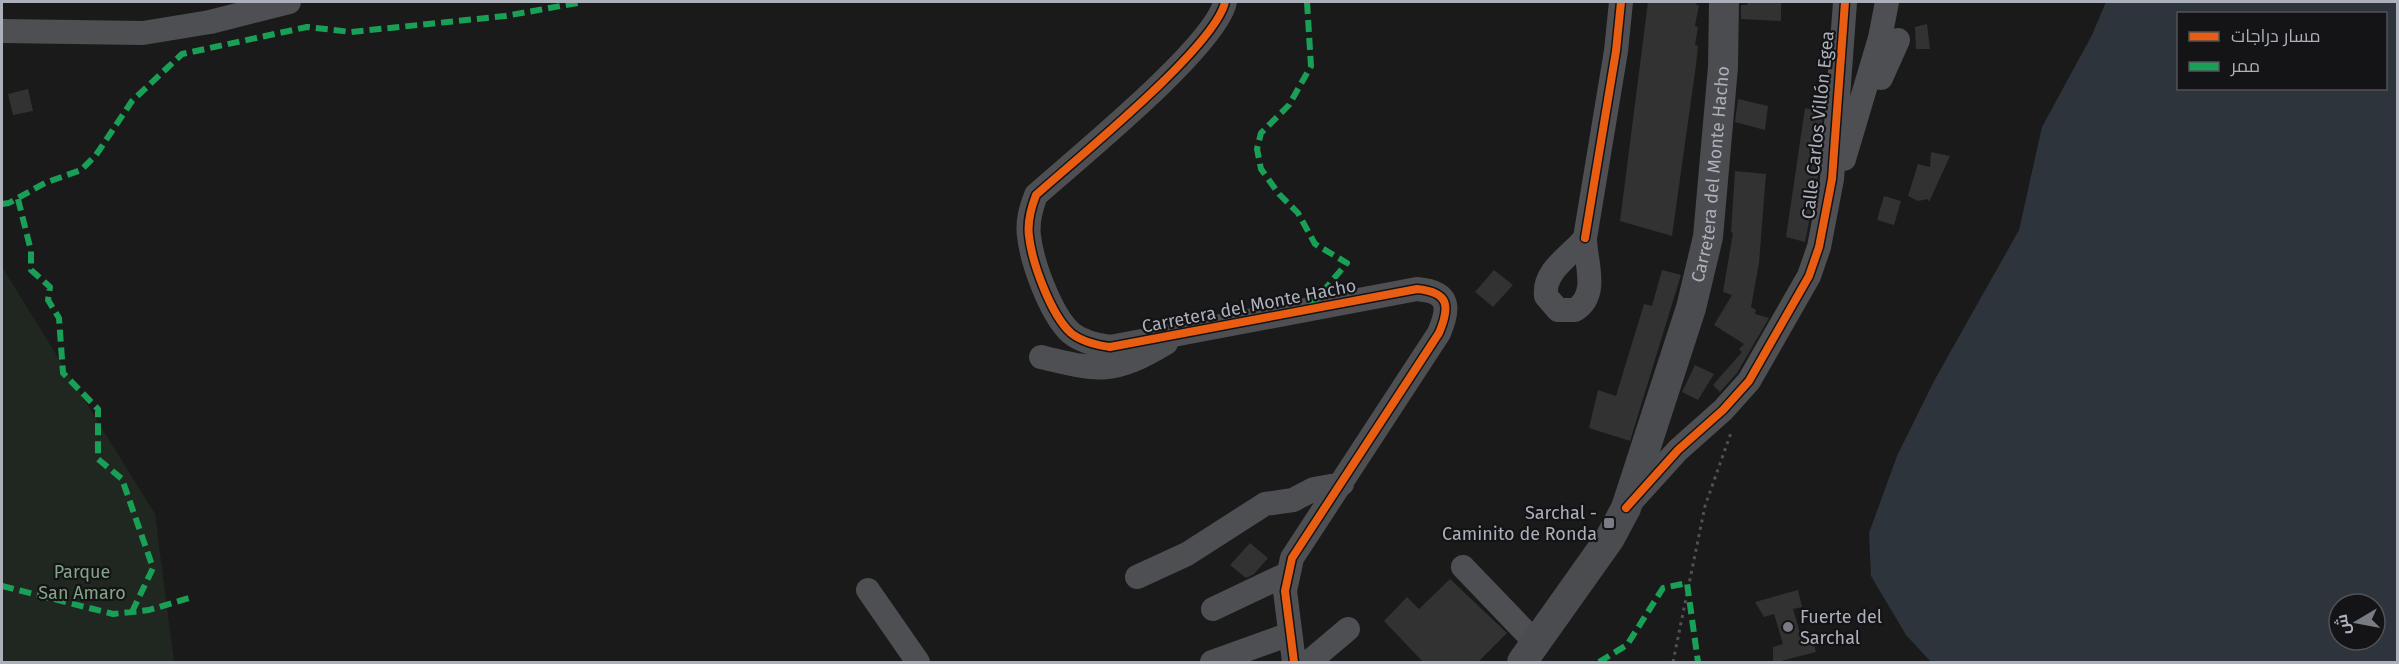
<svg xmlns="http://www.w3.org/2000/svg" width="2399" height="664" font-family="'Fira Sans',Cairo,sans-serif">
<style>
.green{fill:#202721}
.water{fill:#2d343c;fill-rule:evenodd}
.building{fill:#323232}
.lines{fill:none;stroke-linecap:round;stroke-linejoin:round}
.path{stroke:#505154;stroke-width:3;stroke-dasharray:3 4.5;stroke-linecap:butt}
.minor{stroke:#4e4f53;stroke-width:24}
.major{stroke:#4b4c4f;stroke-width:30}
.quiet{stroke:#1a9f57;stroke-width:6;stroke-dasharray:12 6;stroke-linecap:butt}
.cycleway-casing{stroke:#141416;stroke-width:11}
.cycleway{stroke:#e95d12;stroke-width:8}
.poi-dot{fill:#797c82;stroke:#141416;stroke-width:2}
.labels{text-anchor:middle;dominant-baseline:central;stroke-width:4.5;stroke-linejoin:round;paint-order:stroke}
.street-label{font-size:18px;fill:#acb0ba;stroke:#141416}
.poi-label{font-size:18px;fill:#acb0ba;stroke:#141416;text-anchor:end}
.park-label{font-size:18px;fill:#83a486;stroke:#141416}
</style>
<rect width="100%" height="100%" fill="#1a1a1a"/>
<path class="green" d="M2 267 155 514 174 662H2Z"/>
<path class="water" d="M2106 2H2397V662H1931L1906 635 1871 576 1869 533 1897 456 1934 381 2019 230 2042 127 2092 35ZM2178 14H2386V88H2178ZM2339 604H2375V640H2339Z"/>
<path class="building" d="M1648 2H1697L1696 5H1699L1695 26 1698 27 1695 45 1698 46 1696 65 1672 236 1620 221Z
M1748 2H1781V21L1741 19V5H1747Z
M1927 24 1930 49H1916L1915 27Z
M28 89 33 111 13 115 8 94Z
M1738 99 1768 106 1765 130 1735 122Z
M1805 108 1823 112 1818 177 1805 242 1786 237Z
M1931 152 1950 156 1929 202 1928 199 1918 201 1908 196 1918 164 1930 167Z
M1735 171 1766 174 1759 263 1751 307 1756 310 1755 314 1769 318 1737 373 1720 392 1713 385 1742 352 1739 349 1744 344 1714 325 1732 295 1723 292 1733 233 1731 232Z
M1884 196 1901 201 1894 225 1877 220Z
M1494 270 1513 285 1493 307 1475 292Z
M1662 270 1681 275 1630 441 1589 428 1598 390 1616 396 1644 304 1652 306Z
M1695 365 1714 374 1698 400 1682 392Z
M1250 543 1268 558 1254 574 1246 578 1230 565Z
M1450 579 1507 633 1477 663H1424L1384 621 1407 597 1419 609Z
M1798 590 1802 607 1793 609 1802 640 1812 637 1816 652 1773 663V647L1783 644 1774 614 1764 617 1755 602Z"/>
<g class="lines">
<path class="path" d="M1673 662 1705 506 1732 430"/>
<path class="minor" d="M1225 2C1215 47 1076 159 1036 195 1031 208 1027 221 1029 236 1032 263 1051 315 1071 333 1082 342 1096 345 1110 347L1417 289C1450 292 1450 307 1439 333L1292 558 1285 591 1294 662
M2 31 143 33 210 22 289 2
M1881 78 1898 40
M1844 159 1880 38 1887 2
M1585 238 1616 51 1621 2
M1585 238C1585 262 1600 294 1575 310H1558L1546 296C1543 270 1571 256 1585 238Z
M1041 357C1099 371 1113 375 1166 343
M1629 504 1678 450 1723 410 1749 381 1809 276 1819 247 1832 179 1845 2
M1463 567 1535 642
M1137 577 1187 554 1265 504 1293 500 1314 489 1342 484
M868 590 918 662
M1213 609 1287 574
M1212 662 1290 634
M1309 662 1348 629"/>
<path class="major" id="s1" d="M1522 662 1610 538 1626 508 1691 308 1708 237 1723 67 1724 2"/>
<path class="quiet" d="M1307 2 1311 66 1289 105 1261 133 1257 149 1261 169 1279 194 1298 213 1315 244 1347 263 1309 308
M18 199 31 251V270L50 287 48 300 59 318 63 373 98 409V459L122 479 153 568 131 614
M2 204 9 203 45 183 81 170 96 155 132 101 182 54 307 27 351 32 505 16 583 2
M2 586 113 614 149 610 189 598
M1599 662 1627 645 1663 588 1687 583 1698 662"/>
<defs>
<path id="cycleway" d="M1225 2C1215 47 1076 159 1036 195 1031 208 1027 221 1029 236 1032 263 1051 315 1071 333 1082 342 1096 345 1110 347L1417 289C1450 292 1450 307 1439 333L1292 558 1285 591 1294 662
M1585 238 1616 51 1621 2
M1626 508 1678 450 1723 410 1749 381 1809 276 1819 247 1832 179 1845 2"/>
</defs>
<use href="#cycleway" class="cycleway-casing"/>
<use href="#cycleway" class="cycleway"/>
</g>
<g class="poi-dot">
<rect x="1603" y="517" width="12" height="12" rx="3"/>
<circle cx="1788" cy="627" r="6"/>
</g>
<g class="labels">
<g class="street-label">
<text transform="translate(1818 125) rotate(-84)">Calle Carlos Villón Egea</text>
<text stroke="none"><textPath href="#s1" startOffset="532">Carretera del Monte Hacho</textPath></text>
<text transform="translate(1249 306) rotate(-11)">Carretera del Monte Hacho</text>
</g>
<g class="poi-label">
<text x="1597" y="513">Sarchal -<tspan x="1597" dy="21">Caminito de Ronda</tspan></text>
<text x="1800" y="617" text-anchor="start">Fuerte del<tspan x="1800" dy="21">Sarchal</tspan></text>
</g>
<g class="park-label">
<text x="82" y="572">Parque<tspan x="82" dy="21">San Amaro</tspan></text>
</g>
</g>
<rect width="2399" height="664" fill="none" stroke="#acb0ba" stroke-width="6"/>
<rect x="2177" y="12" width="210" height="78" fill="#141416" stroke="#515258" stroke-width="1.5"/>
<rect x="2189" y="32" width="30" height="9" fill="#e95d12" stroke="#515258" stroke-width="1.5"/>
<text x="2231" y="42" font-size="18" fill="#acb0ba">مسار دراجات</text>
<rect x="2189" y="62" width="30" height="9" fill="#1a9f57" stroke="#515258" stroke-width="1.5"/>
<text x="2231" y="72" font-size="18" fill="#acb0ba">ممر</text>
<g transform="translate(2357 622) rotate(260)"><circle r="28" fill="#141416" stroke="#515258" stroke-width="1.5"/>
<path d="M0-4.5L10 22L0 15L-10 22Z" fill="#797c82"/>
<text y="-9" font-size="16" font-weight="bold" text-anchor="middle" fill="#acb0ba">ش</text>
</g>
</svg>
